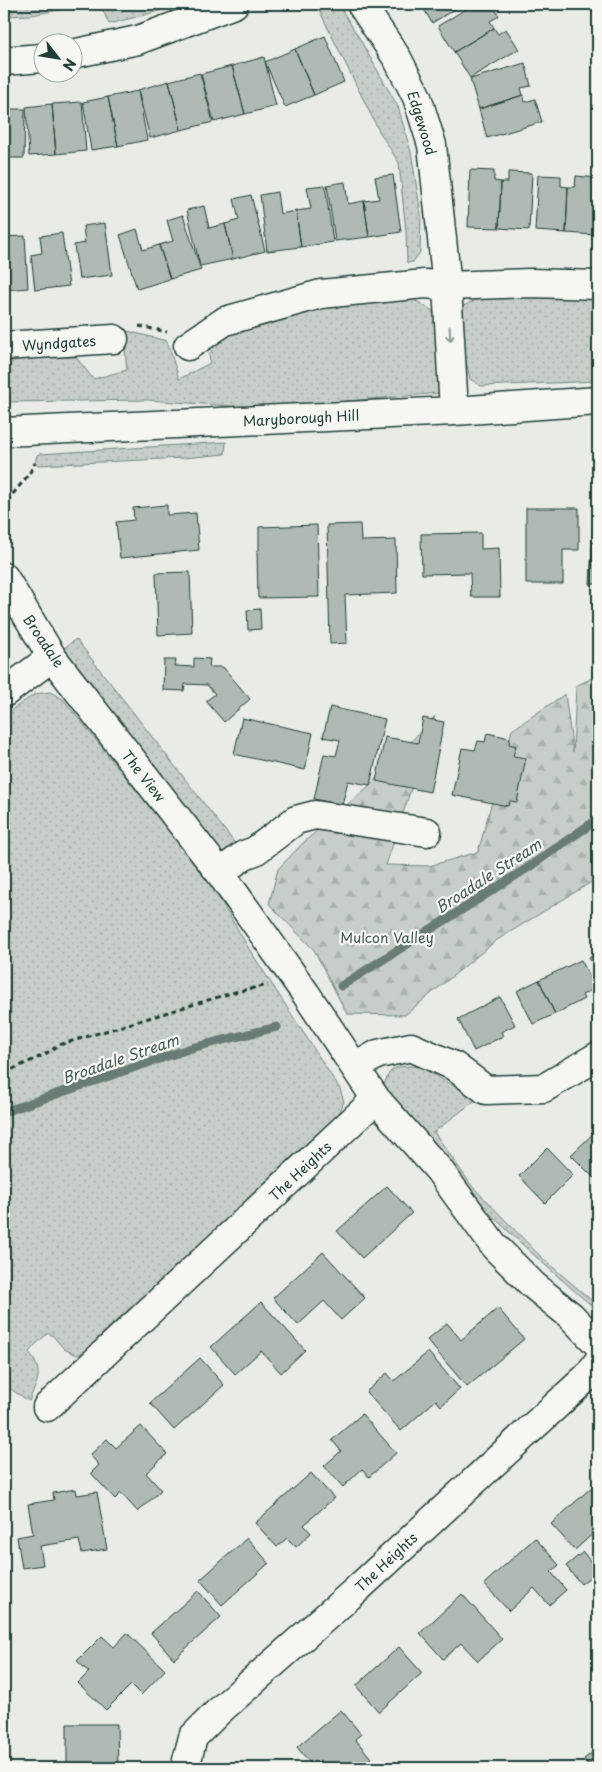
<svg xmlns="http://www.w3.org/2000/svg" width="602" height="1772" font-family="'Playpen Sans',sans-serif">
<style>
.green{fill:url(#green-dots);stroke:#73867e}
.forest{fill:url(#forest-firs);stroke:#73867e}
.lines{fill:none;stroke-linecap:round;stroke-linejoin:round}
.stream{stroke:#687c75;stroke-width:9}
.building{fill:#b0bab5;stroke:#1f3d34}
.street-casing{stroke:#1f3d34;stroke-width:31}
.secondary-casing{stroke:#1f3d34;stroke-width:31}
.path{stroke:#1f3d34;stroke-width:3;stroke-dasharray:5 4;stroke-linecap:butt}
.street{stroke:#f6f6f2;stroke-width:28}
.secondary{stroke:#f6f6f2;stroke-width:28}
.oneway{stroke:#8a9a93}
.labels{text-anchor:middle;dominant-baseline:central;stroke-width:4.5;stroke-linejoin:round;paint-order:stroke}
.street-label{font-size:14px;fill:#1f3d34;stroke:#f6f6f2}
.park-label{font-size:14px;fill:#415a52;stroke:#f6f6f2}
.water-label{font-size:15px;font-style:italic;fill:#445c54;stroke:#f6f6f2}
</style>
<defs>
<pattern id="green-dots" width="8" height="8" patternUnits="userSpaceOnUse" patternTransform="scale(1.25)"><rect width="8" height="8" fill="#c7cec9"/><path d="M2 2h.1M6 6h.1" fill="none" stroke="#aab2ad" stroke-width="1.8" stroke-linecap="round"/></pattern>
<pattern id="forest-firs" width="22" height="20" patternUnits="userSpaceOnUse" patternTransform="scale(1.25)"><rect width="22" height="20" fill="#c7cec9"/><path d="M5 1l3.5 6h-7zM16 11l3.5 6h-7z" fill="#aab2ad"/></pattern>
</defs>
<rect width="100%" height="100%" fill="#e9ebe7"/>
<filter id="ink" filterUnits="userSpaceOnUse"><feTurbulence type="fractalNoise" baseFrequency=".02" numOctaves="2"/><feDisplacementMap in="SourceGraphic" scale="10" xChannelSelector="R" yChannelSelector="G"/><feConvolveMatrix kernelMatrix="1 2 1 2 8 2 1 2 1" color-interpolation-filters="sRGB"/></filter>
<g filter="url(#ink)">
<path class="green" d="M4 4H91L32 15 4 16Z
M100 4H187L109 24Z
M316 4H338L358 36 398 107 411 152 421 214 420 252 413 262 407 263 406 232 399 163 379 131Z
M484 296 598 298V381L481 386 470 379 466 361 459 308Z
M366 298 414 300 435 312 441 393 336 402 271 409 148 400 4 402V357H76L93 379 127 370 123 330 167 341 179 379 210 363 209 354 223 336 294 315Z
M226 442 225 454 184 458 38 465 35 463 37 455 40 454Z
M76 639 244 855 220 873 52 657Z
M50 692 63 699 209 881 251 952 340 1089 344 1102 338 1116 186 1259 108 1328 86 1351 77 1355 64 1349 53 1336 48 1333 35 1345 29 1352C44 1373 38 1379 29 1401L9 1388 4 1314V715L35 694Z
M409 1066 420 1067 477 1099 434 1132 472 1186 541 1257 598 1306V1311C538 1260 480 1208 428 1148 412 1129 398 1108 383 1088 389 1071 390 1067 409 1066Z"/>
<path class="forest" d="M598 675V878L497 940 405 1015 347 1014 314 950 269 904 278 869 303 843 370 785 435 716 386 865 429 866 478 852 512 730 565 694 573 752 576 686Z"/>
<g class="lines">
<path class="stream" d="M341 986 526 869 598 819
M4 1112 191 1048 277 1027"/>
</g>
<path class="building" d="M421 4H463L432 23Z
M474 4H492L499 16 490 21 494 28 454 52 438 26Z
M588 4H598V20L597 21Z
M494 28 498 34 506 29 519 49 470 78 454 52Z
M325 36 344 82 314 95 295 49Z
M295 49 314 95 285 107 265 62Z
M264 57 276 106 245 114 232 66Z
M525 63 531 86 521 88 523 95 479 109 470 79Z
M232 66 245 114 214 122 201 74Z
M200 73 213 122 181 130 169 81Z
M169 81 181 130 150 138 138 90Z
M138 91 147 140 118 146 108 97Z
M523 95 525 102 535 99 542 122 487 138 479 109Z
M108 97 118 146 91 150 83 102Z
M82 102 86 151 56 154 52 104Z
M52 104 56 154 29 156 26 107Z
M4 109H25L24 158H4Z
M470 170 494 171V181L501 182 499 228 468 227Z
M508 172 532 173 529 230 499 228 501 182H508Z
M393 175 401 232 369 237 364 201 379 199 375 177Z
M538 175 561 176V186L568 187 566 233 535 231Z
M576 176 598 178 596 235 566 233 568 187H575Z
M345 182 348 204 364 201 369 237 335 241 327 185Z
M325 185 333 242 301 247 296 211 311 209 307 187Z
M277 192 280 214 296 211 301 247 267 251 260 195Z
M251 195 265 251 233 259 225 224 239 220 234 199Z
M204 206 209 228 225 224 233 259 200 266 187 210Z
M183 215 201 270 170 279 159 245 173 241 167 220Z
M105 223 112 275 79 279 74 245 85 243 83 226Z
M137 229 143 250 159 245 170 279 137 289 120 235Z
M62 233 69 286 35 290 31 255 42 253 40 236Z
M25 236 28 288 4 290V237Z
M167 505V515L196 513 199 550 120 558 116 522 134 520 133 508Z
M526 508H579V550H563V584H526Z
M594 511H598V584H590Z
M360 524 361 541 396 540 397 593 345 595 347 643 330 644 327 525Z
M317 525 319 597 258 598 257 550H259V527Z
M481 533V549L499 548 500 597H471L470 573 422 574 421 534Z
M190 572 192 633 158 635 156 573Z
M260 609 261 629 248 630 247 610Z
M194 658 210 659 209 667H223L250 699 224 722 206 701 215 694 207 685 185 684 184 691 163 690 164 660H176L175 666 194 667Z
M330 707 385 719 370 785 348 781 342 805 314 799 324 754 336 756 340 740 323 737Z
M242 718 313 733 305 770 234 754Z
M423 718 444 722 430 792 376 781 385 737 418 743Z
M487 733 510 738 509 744 516 746 513 756 526 758 517 802 510 801 508 806 452 795 462 748 475 750 478 741 485 742Z
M598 953V975L589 958Z
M581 960 596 988 582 995 584 999 555 1014 539 980Z
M539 980 555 1014 533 1024 517 991Z
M500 997 515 1025 501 1032 503 1036 474 1051 458 1019Z
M598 1129V1182L571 1155Z
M547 1148 573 1175 545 1203 519 1176Z
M387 1186 412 1213 362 1258 337 1231Z
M323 1252 365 1298 341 1320 324 1301 298 1325 273 1298Z
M261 1302 305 1350 281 1373 261 1351 235 1374 211 1347Z
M498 1308 524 1339 467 1387 427 1340 447 1323 461 1340Z
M428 1352 460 1389 441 1406 436 1400 401 1431 366 1392 387 1373 394 1381Z
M200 1358 224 1385 174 1430 150 1403Z
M362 1414 396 1453 369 1477 362 1469 343 1487 324 1466 341 1451 332 1440Z
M141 1426 167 1454 146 1473 161 1490 138 1512 121 1493 115 1499 91 1473 99 1465 90 1455 107 1439 116 1448Z
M311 1473 334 1498 304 1525 311 1533 296 1547 287 1538 277 1547 255 1523Z
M594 1485 598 1490V1529L575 1550 551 1524Z
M76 1489 77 1495 97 1492 107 1549 82 1553 79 1540 40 1546 43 1565 22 1568 17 1537 33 1534 28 1504 54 1500 53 1493Z
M247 1538 269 1563 222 1605 200 1580Z
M535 1538 559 1565 551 1572 566 1590 549 1605 534 1588 509 1611 484 1584Z
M583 1552 598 1571 581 1584 566 1566Z
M198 1591 221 1617 174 1659 151 1633Z
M462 1594 502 1639 478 1661 461 1643 443 1659 420 1633Z
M127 1633 165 1670 141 1695 131 1685 106 1710 78 1683 89 1672 77 1661 102 1636 114 1647Z
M399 1647 422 1673 379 1712 356 1686Z
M341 1710 361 1734 355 1739 371 1758 358 1768H344L339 1763 332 1768H314L297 1747Z
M67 1724H117L118 1768H67Z
M598 1748V1768H591L584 1759Z"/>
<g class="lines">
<defs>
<path id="street" d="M72 54 138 40 234 4
M4 61 42 58
M4 346 114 339
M188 346 225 321 321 294 425 284 447 286 531 283 598 285
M4 577 52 657 220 873 306 994 376 1099 439 1170 495 1247 533 1285 571 1316 598 1344
M4 693 52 657
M220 873 244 855 255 851 296 820 315 815 427 832
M355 1067 378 1054 411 1047 454 1066 486 1090 544 1088 598 1056
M47 1407 376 1099
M185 1768 193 1737 218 1712 354 1592 588 1376 598 1362"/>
<path id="secondary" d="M361 4 397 58 417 97 432 145 447 286 454 411
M4 432 454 411 598 401"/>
</defs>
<use href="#street" class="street-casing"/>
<use href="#secondary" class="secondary-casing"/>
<path class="path" d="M139 326 167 332
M4 519 8 500 29 474 35 463
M4 1073 44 1055 59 1045 235 992 268 985"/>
<use href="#street" class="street"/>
<use href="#secondary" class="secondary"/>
</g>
<defs><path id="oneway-shaft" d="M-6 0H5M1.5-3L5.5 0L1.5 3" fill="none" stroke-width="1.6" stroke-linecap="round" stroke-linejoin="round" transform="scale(1.25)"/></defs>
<use class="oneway" href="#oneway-shaft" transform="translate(450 334) rotate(87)"/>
</g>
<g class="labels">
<g class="street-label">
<text transform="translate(422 123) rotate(73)">Edgewood</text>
<text transform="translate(59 343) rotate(-4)">Wyndgates</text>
<text transform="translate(301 418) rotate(-3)">Maryborough Hill</text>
<text transform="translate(44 641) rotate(56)">Broadale</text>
<text transform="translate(144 776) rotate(52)">The View</text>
<text transform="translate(300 1171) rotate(-43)">The Heights</text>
<text transform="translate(386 1562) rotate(-43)">The Heights</text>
</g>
<g class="park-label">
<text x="387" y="937">Mulcon Valley</text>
</g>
<g class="water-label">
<text transform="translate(488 875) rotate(-33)">Broadale Stream</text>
<text transform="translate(120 1058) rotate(-19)">Broadale Stream</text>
</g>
</g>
<rect width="602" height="1772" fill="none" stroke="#f6f6f2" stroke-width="20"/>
<rect x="10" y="10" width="582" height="1752" fill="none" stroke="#1f3d34" stroke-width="2" filter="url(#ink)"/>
<g transform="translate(58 58) rotate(121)"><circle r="24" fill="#f6f6f2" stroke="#a0aca6"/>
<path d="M0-4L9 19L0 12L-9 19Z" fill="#1f3d34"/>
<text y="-8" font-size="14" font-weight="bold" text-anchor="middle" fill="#1f3d34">N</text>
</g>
</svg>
